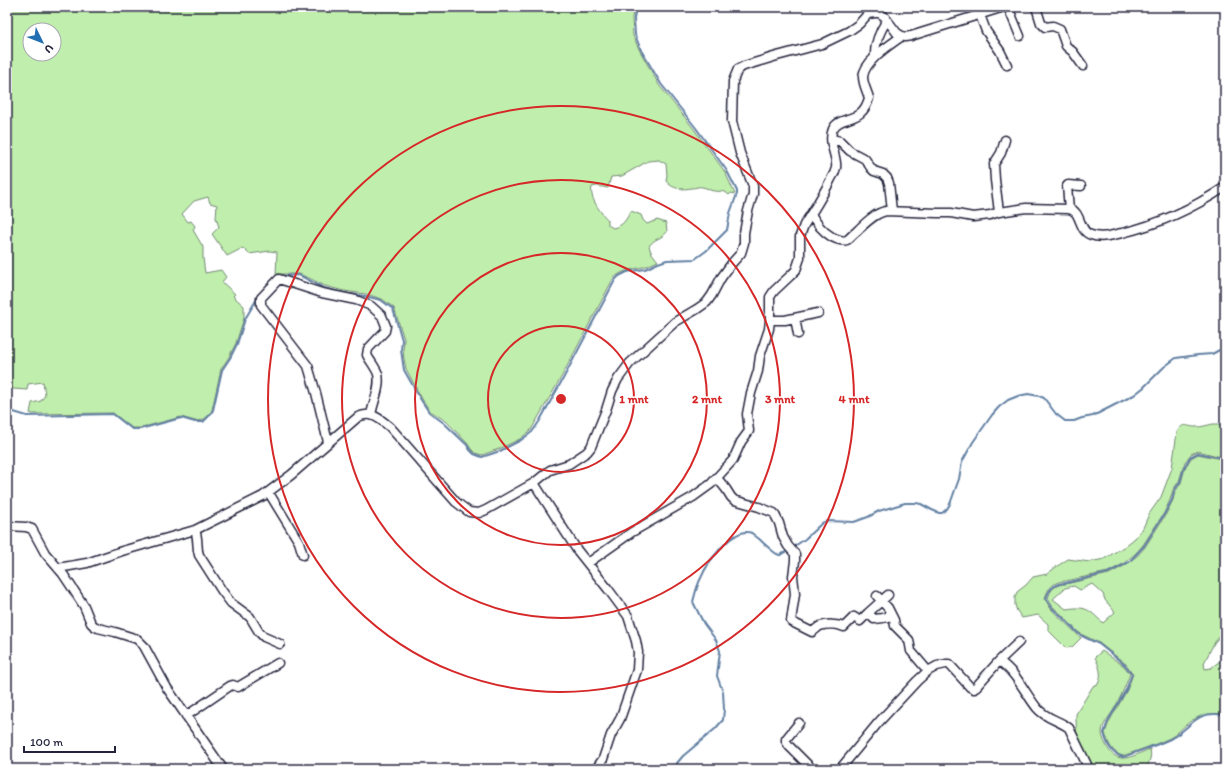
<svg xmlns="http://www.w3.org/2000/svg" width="1232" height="776" font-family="Itim,sans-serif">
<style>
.green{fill:#c0eeac;stroke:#718874;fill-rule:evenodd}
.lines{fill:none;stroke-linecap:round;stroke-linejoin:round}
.stream{stroke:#6280a3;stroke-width:2}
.minor-casing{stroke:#22223b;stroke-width:11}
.minor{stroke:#fff;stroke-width:8}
.ring{fill:none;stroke:#d62828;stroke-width:2}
.centre{fill:#d62828;stroke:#fff;stroke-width:2}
.ring-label{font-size:12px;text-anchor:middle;font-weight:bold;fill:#d62828;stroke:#fff;stroke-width:3;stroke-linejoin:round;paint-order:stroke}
</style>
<rect width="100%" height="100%" fill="#fff"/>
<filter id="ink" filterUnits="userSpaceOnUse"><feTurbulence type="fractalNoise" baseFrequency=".025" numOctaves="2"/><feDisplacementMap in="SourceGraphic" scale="8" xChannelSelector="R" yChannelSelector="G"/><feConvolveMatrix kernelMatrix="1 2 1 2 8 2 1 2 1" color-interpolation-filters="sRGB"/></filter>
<g filter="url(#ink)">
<path class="green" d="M7 7H634L632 18 633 36 640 51 659 85 694 129 725 172 735 194 731 193 729 195C724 190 720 192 714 191 710 191 706 187 702 187 699 186 695 188 692 188 682 190 672 189 666 181L667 175 666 164 659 160 648 161 622 176 611 177 608 188 597 186 592 187C589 197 600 212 608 220V225L613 228C624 225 625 221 631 211L641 215 643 220 647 224 657 220 666 223 667 232C660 240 656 237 649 246L651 252 658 261C653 263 648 266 643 267 631 270 622 270 613 279L562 376 531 430 520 439 499 449 482 455 475 453 471 449 468 444 446 421 430 411 422 399 406 369 404 359 403 350 404 339 394 308 382 299 366 294 344 291 325 286 311 279 299 274H276L277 252 270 251 249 254 243 248 227 256 212 234 219 227 216 218 217 205 210 203 208 197 194 201 182 214 188 222 191 221 195 226 193 230 203 247V258L205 273 221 270 226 277 222 282 235 294 233 296 244 306V318L236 343 229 357 221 369 212 410 209 415 203 420 195 421 181 417 140 428H132L113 413 33 414 30 413 32 403 41 401 45 395 43 382 28 384 27 390 13 389 7 385ZM30 30H54V54H30Z
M1213 424H1219L1225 428V458L1198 451 1191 454 1185 462 1179 481 1173 490 1170 500 1164 513 1143 545 1136 553 1123 564 1108 572 1066 581C1054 581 1047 588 1045 599L1051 609 1081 638 1072 647 1066 648 1048 630V624L1038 615 1022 618 1017 611 1015 605V597L1017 592 1026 585 1033 577 1047 574 1056 567 1068 559 1090 562 1104 559 1125 546 1135 538 1143 528 1149 514 1161 497 1172 468 1177 432C1184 421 1186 427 1196 427 1202 427 1208 425 1213 424Z
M1198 454 1221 459 1225 461V634H1222L1214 643 1204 663 1205 669 1211 668 1225 657V714C1211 712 1198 715 1187 724 1181 729 1177 734 1170 738 1155 745 1139 750 1123 756 1112 753 1108 743 1105 733L1109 722 1127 690 1133 674 1126 664 1099 643 1083 635 1078 632 1061 614 1053 607 1048 599C1050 589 1056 584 1066 584L1109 574 1124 566 1138 555 1145 547 1166 514 1173 500 1175 492 1181 483 1185 468 1191 458ZM1092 584 1103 594 1105 600 1115 612 1103 623C1088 609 1087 606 1066 609L1053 599 1065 588 1074 586 1080 590Z
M1102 651 1124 666 1130 674C1125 687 1120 699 1113 711 1109 717 1102 725 1102 733 1102 737 1106 746 1109 750 1120 766 1136 754 1150 749 1152 758 1149 760 1147 769H1092L1077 738 1076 720V714L1093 686 1098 684C1103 675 1099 666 1095 657Z"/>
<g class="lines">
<path class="stream" d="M280 276 299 275 324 288 344 293 365 296 381 300 393 309 402 340 401 350 404 370 421 400 429 412 444 423 467 445 470 450 474 454 482 457 500 451 521 440 532 432 539 422 564 377 615 280 619 276 627 272 645 269 658 263 667 260 695 259 706 251 727 230 730 213 737 194V191L727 171 696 128 661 84 641 50 635 35 634 18 636 7
M7 410 27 416 113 414 132 429H140L181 418 195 422H203L210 415 213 410 222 370 230 358 237 344 245 319 258 297
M1225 460 1222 458 1198 453 1190 457 1184 468 1180 482 1174 491 1172 500 1165 513 1144 546 1129 562 1108 573 1066 583C1055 583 1049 588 1046 599L1052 608 1060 615 1078 633 1082 636 1099 644 1125 665 1132 674 1126 690 1108 721 1104 733C1107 744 1111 754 1123 757 1139 751 1155 746 1170 739 1192 728 1195 709 1225 715
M792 548 805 539 822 523 827 521 854 522 868 517 879 511 905 503H916L921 504 932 510 939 513H942L947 509 950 504 959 479 962 462 973 442 992 415 999 407 1008 400 1018 396 1028 394 1039 396 1044 398 1056 414 1065 421H1074L1082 418 1093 416 1134 395 1143 388 1164 367 1176 358 1198 355 1212 354 1225 347
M672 769 683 756 715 729 723 720 724 709 723 692 717 676 720 651 716 640 704 624 693 602C695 594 697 585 701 578 707 563 730 531 748 532 753 532 754 536 758 538 763 542 775 555 780 555 783 554 786 552 788 550"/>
<defs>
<path id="minor" d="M1008 7 1020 36
M1036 7 1041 23 1045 27 1053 26 1060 29 1066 46 1073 52 1083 66
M980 15 986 31 1000 51 1007 65
M875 57C874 44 880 31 887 20
M832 139 840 141 850 151 865 159 871 168 874 171 883 174 887 178 889 183 892 211
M1069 209 1067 186 1068 185 1081 186
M999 212 995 180 994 164 1001 153 1005 140
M811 214C818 203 825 191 831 179 833 176 835 172 836 168 838 157 827 143 833 129 840 114 862 125 869 98 867 91 863 84 863 77 864 61 890 45 902 36
M795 318 798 334
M770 320H785L818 313
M328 442 316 393 308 366 261 305V298L279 279 322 293 356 300 371 306 382 316 386 326 385 331 368 349 367 355C370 361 376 368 378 374 381 388 373 402 371 415
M717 478 726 489 731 497 734 500 759 507 774 513 779 523 783 537 788 546 795 554V561L793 576 795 594 791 621 792 622 812 632C814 631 817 628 820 626 827 624 837 624 844 627L854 617 860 621 868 613
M534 483 577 550 608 589 628 616 636 641 638 652 637 670 620 719 611 735 603 759 596 769
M269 493 299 542 303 555
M7 526 26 527 32 529 45 553 63 574 71 586 84 606 91 623 94 626 98 628 115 632 137 639 144 646 167 688 223 769
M195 530C199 540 196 546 199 555L222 591 231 603 250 617 259 632 264 637 280 644
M588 563 632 532 693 497 711 484 733 460 741 442 749 431 747 414 751 393 758 371 760 356 769 329 770 320V297L774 291 790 276 796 270 800 258V236L804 225 811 214C817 224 822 231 832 237 836 239 842 242 847 240 850 238 853 234 856 232 864 224 875 213 886 211L937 213H951L973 217 990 215 999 212 1026 208 1069 209C1082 211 1078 231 1091 235 1102 239 1112 235 1122 233 1160 224 1192 209 1225 187
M58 568 87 563 122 551 195 530 263 496 291 475 358 417C371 411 379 418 390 427L456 502 469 512 479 513 486 510 534 483 550 470 569 464 587 452 591 447 595 437 606 410 612 391 618 379 630 363 675 322 697 309 707 302 712 295 721 278 732 263 741 253 744 243V233L748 211 753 194V186L740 153 732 121 733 81 738 69 744 66 777 56 822 44 849 31 859 24 868 14 875 13H879L884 16 897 33 902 36 905 37 911 36 1004 7
M888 595 868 613 874 619 883 618 891 616
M877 596 888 608 894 620 895 626 909 640 911 651 928 671
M999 661 1019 642
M186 716 230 686 233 685 238 687 278 663
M799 723 786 739V741L789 746 812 769
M840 769 878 723 917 681 928 671 937 666 946 664H949L970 687 974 689 999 661C1016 672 1025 693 1037 708 1046 719 1059 720 1069 728L1089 769"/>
</defs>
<use href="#minor" class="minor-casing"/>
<use href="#minor" class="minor"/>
</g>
</g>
<g class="ring">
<circle cx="561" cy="399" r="73"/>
<circle cx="561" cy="399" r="146"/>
<circle cx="561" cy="399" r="219"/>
<circle cx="561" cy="399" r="293"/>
</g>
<circle cx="561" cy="399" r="6" class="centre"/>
<g class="ring-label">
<text x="634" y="403">1 mnt</text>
<text x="707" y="403">2 mnt</text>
<text x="780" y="403">3 mnt</text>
<text x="854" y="403">4 mnt</text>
</g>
<rect width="1232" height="776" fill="none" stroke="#fff" stroke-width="24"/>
<rect x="12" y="12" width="1208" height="752" fill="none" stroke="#22223b" stroke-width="1.5" filter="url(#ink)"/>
<g transform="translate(42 42) rotate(133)"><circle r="19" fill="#ffffff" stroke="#a7a7b1"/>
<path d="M0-3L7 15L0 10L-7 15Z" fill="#1f6fb2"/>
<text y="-6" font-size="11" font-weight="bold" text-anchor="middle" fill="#22223b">U</text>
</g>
<path d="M24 746v6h91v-6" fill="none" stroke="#22223b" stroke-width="2"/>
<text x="30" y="746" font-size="12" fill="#22223b" stroke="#ffffff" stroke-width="3" paint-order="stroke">100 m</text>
</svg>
